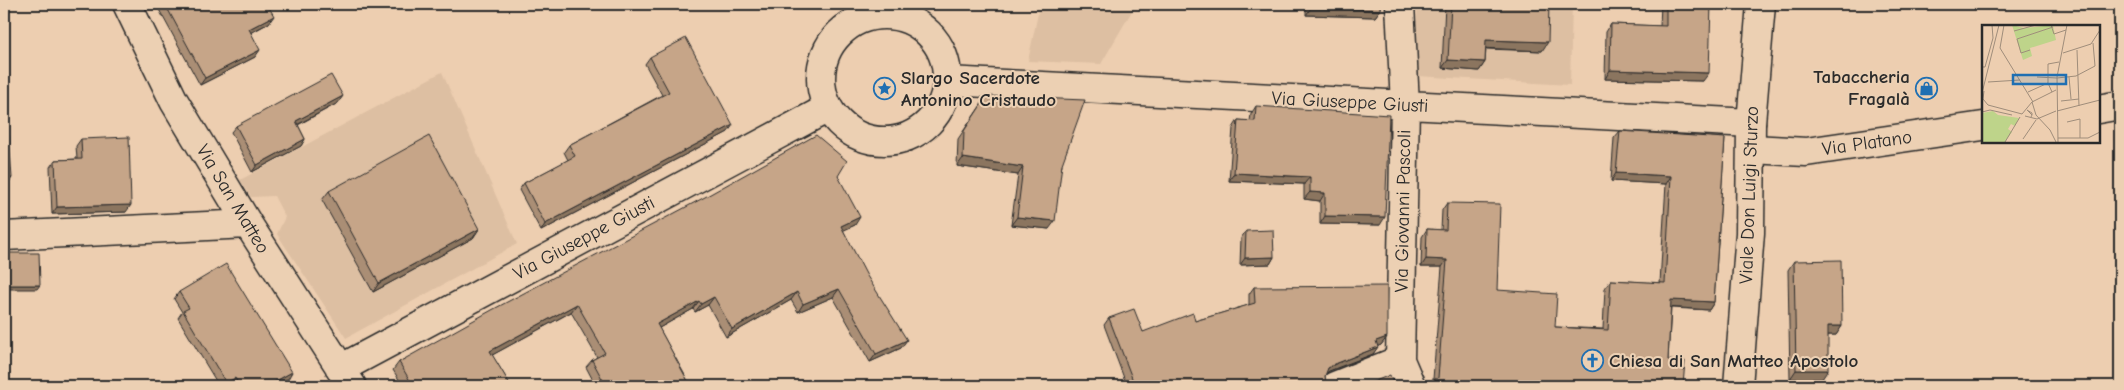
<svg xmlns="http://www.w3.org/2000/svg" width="2124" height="390" font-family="'Comic Neue',sans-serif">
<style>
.built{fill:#ddbfa2}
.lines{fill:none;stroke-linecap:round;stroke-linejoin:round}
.minor-casing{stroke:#2b2b2b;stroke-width:31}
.major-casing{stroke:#2b2b2b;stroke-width:31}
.minor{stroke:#ecd0b3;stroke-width:28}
.major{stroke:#ecd0b3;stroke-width:28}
.wall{fill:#aa8e75;stroke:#2b2b2b}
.shaded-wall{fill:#8b745f;stroke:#2b2b2b}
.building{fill:#c6a588;stroke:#2b2b2b}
.labels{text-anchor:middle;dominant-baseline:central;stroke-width:4;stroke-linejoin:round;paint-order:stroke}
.poi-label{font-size:19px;font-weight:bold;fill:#2b2b2b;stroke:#ecd0b3;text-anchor:start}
.street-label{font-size:19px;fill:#2b2b2b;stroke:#ecd0b3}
.inset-road{fill:none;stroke:#9f8d7b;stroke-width:1}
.view{fill:#1f6fb2;fill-opacity:0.15;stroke:#1f6fb2;stroke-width:2.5}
.inset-edge{fill:none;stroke:#2b2b2b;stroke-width:2.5}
</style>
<rect width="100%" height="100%" fill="#edceb0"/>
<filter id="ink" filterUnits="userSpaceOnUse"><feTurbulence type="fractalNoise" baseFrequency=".02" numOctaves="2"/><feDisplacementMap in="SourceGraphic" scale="10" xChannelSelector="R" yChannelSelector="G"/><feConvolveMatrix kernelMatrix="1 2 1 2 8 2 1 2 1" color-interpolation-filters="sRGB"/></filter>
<g filter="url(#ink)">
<path class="built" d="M1040 4H1136L1101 64 1028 61Z
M1417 4H1572L1570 85 1417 76Z
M442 72 517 244 346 338 277 234 285 217 274 196 251 197 240 180Z"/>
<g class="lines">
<defs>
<path id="minor" d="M127 4 174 101 248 224 352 386
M1400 4 1405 105 1400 360 1411 386
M821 78a63 63 0 1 1 126 0a63 63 0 1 1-126 0Z
M948 81 1751 123
M2098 109 2120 105
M1752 149 1806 152 1983 126
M4 236 248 224
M340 369 828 108
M1335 386 1400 360"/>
<path id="major" d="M1738 386 1750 233 1751 123 1761 4"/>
</defs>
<use href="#minor" class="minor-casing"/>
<use href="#major" class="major-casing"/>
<use href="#minor" class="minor"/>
<use href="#major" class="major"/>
</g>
<path class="wall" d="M156 4H267L269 23 251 33 255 57 200 85Z
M1268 4H1380V10L1375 17 1306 15V8L1268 5Z
M1445 4H1549L1542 51 1486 49 1485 62 1479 71 1442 68Z
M1661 4H1711L1703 81 1605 79 1606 32 1611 24 1660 26Z
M650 57 728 132 541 231 519 190 524 183 568 160 564 152 569 145 662 95 645 64Z
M987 96 1062 164 1049 229 1011 225 1018 175 957 166 958 139Z
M338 103 298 125 305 139 301 146 252 172 231 132 236 126Z
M1256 106 1380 225 1320 224V201L1304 199V184L1229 181 1233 128 1238 120 1250 121 1251 114Z
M1620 131 1725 138 1714 302 1709 310 1671 308 1668 360 1683 386H1427L1432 380 1433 379 1442 267H1421L1422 237 1427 229 1441 230 1442 210 1447 203 1497 290 1555 327 1603 329 1605 288 1611 280 1660 283 1666 184 1611 181 1614 138Z
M81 139 126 212 52 214 50 167 55 160 77 159 76 146Z
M838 176 855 225 843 230 901 348 870 362 833 297 798 312 791 300 726 337 708 305 695 312 693 309 659 328 689 383 686 386H596L586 367 592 360 597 357 571 312 492 355 511 386H403L393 370 399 362Z
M329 191 479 229 473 238 373 292 322 200Z
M1246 231 1274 257 1270 264 1240 265 1241 238Z
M1794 261 1842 326 1836 335H1828L1822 379H1790L1788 270Z
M1254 287 1387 337 1381 345 1378 346 1373 354 1329 371 1326 374 1325 376 1326 384 1328 386H1127L1104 325 1109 318 1143 332 1195 321 1249 305V294Z
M179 292 288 379 274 386H231L230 385 228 386H219L178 318 182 312 174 299Z"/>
<path class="shaded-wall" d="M1269 4H1310L1306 8 1268 5Z
M1311 8 1380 10 1375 17 1306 15Z
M274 16 269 23 244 36 249 29Z
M1486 40 1548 42 1542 51 1480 48Z
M260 50 255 57 200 85 205 78Z
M1448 60 1485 62 1479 71 1442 68Z
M1610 70 1709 73 1703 81 1605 79Z
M343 96 338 103 291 128 296 121Z
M733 125 728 132 541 231 545 224Z
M305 139 301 146 252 172 257 165Z
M963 158 1023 167 1018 175 957 166Z
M1234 173 1310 177 1304 184 1229 181Z
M1616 173 1671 176 1666 184 1611 181Z
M4 178H12L7 185H4Z
M1310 192 1325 193 1320 201 1304 199Z
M131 205 126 212 52 214 57 207Z
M1325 216 1385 217 1380 225 1320 224Z
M860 217 855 225 836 234 841 226Z
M1017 217 1055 221 1049 229 1011 225Z
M479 229 473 238 373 292 379 283Z
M1274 257 1270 264 1240 265 1245 258Z
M1426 259 1447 260 1442 267H1421Z
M4 285H40L37 289H4Z
M839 289 833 297 798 312 803 304Z
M797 292 791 300 726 337 732 329Z
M714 297 708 305 695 312 701 304Z
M1671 300 1714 302 1709 310 1666 307Z
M699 301 693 309 652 332 657 324Z
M577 304 571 312 485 359 490 351Z
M1828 326H1842L1836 335H1822Z
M1387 337 1381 345 1371 349 1376 341Z
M907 340 901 348 870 362 876 354Z
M1378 347 1373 354 1329 371 1323 376 1328 368 1335 364Z
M1796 370H1828L1822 379H1790Z
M292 372 288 379 274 386H267Z
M235 378 230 385 228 386H224L226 383Z"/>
<path class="building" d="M165 4H267L274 16 249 29 260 50 205 78Z
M1311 4H1380V10L1311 8Z
M1451 4H1549L1548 42 1486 40 1485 62 1448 60Z
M1666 4H1711L1709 73 1610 70 1611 24 1666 26Z
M686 38 733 125 545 224 524 183 575 156 569 145 669 92 650 57Z
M331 75 343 96 296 121 305 139 257 165 236 126Z
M987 96 1085 100 1062 164 1055 221 1017 217 1023 167 963 158 964 131Z
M1256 106 1389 115 1385 217 1325 216V193L1310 192V177L1234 173 1238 120 1255 121Z
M1620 131 1725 138 1714 302 1671 300 1668 360 1685 361 1683 386H1429L1432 380 1438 378 1447 260 1426 259 1427 229 1446 230 1447 203 1500 204 1497 290 1557 294 1555 327 1608 330 1611 280 1665 283 1671 176 1616 173Z
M816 135 847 161 838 176 860 217 841 226 867 276 907 340 876 354 839 289 803 304 797 292 732 329 714 297 701 304 699 301 657 324 689 383 682 386H606L592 360 605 353 577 304 490 351 511 386H413L399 362 492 310 705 197Z
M4 136H9L12 178H4Z
M429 136 479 229 379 283 329 191Z
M129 137 131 205 57 207 55 160 82 159 81 139Z
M1273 230 1274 257 1245 258 1246 231Z
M4 253H39L40 285H4Z
M1841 260 1842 326H1828V370H1796L1794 261Z
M226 264 292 372 267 386H240L235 378 226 383 183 311 189 308 179 292Z
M1387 286V337L1376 341 1378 347 1335 364 1328 368 1325 376 1326 384 1328 386H1135L1109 318 1134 309 1143 332 1193 313 1195 321 1255 303 1254 287Z
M1390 375 1394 386H1363Z
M809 380 811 386H792Z"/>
</g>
<defs>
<symbol id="shop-ring" viewBox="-11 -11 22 22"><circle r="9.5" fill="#ecd0b3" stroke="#1f6fb2" stroke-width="1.5"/><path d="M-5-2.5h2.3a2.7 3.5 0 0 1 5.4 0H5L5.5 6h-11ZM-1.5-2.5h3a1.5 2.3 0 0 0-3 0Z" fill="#1f6fb2"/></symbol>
<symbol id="sight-ring" viewBox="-11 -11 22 22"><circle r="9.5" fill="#ecd0b3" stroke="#1f6fb2" stroke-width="1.5"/><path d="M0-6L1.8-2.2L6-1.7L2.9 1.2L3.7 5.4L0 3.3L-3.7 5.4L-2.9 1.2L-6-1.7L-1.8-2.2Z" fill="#1f6fb2"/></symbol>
<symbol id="church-ring" viewBox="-11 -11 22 22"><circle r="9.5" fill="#ecd0b3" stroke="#1f6fb2" stroke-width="1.5"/><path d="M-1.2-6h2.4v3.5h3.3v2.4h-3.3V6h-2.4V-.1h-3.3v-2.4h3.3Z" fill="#1f6fb2"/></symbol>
</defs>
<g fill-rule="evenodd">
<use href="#shop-ring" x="1914" y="76" width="25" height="25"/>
<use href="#sight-ring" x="872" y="76" width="25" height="25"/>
<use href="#church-ring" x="1580" y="348" width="25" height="25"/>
</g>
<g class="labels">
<g class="poi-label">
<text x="1910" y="77" text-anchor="end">Tabaccheria<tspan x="1910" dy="22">Fragalà</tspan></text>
<text x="901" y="78">Slargo Sacerdote<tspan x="901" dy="22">Antonino Cristaudo</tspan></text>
<text x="1609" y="361">Chiesa di San Matteo Apostolo</text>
</g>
<g class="street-label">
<text transform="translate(1350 102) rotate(3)">Via Giuseppe Giusti</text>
<text transform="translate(1867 143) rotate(-8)">Via Platano</text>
<text transform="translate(1749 195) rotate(-88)">Viale Don Luigi Sturzo</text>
<text transform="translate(233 199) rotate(59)">Via San Matteo</text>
<text transform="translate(1403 211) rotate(-89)">Via Giovanni Pascoli</text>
<text transform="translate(584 238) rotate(-28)">Via Giuseppe Giusti</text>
</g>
</g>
<g transform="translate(1982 25)">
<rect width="118" height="118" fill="#edceb0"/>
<path d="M30 0 42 3 71 0 74 15 48 23 50 31 41 35ZM11 86 16 90 37 93 33 101 29 99 26 104 30 107 23 117H0V88Z" fill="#bed48a"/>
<path class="inset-road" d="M22 0 18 23 51 77M69 0 72 9 84 5M32 6 54 0M48 25 39 28 35 14 71 2M95 25 97 81M81 28 109 19 118 5M0 42H3L11 13 10 0M55 52 75 53M87 52 89 74M75 53 94 51 113 41 111 18M6 57 38 55M2 66 1 74 6 80 40 89M46 67 66 58M70 67 66 58V39L77 37M0 68 17 0M79 76 97 74M50 77 54 90 68 105 74 117M75 86 118 75M0 87 8 85 30 90M40 89 50 77 74 65M43 91 55 94 74 86M49 92 50 90V88L45 85 50 90M85 97 98 94V113M76 113H106L118 107M41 114 54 95M23 117 38 92M76 117 75 52 85 0"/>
<path class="view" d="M31 50H84V59H31Z"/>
<rect width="118" height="118" class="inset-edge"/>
</g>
<rect width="2124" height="390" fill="none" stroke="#ecd0b3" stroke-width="20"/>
<rect x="10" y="10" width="2104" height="370" fill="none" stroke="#2b2b2b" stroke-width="2" filter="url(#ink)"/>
</svg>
